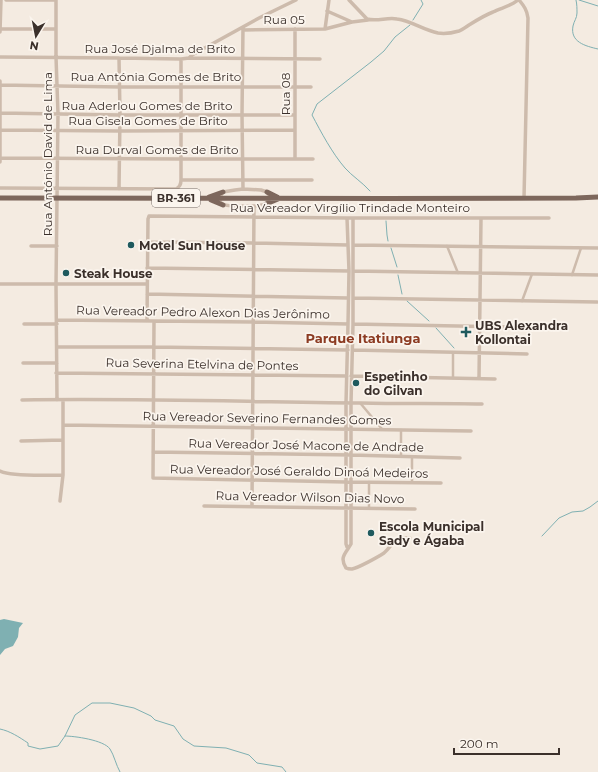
<svg xmlns="http://www.w3.org/2000/svg" width="598" height="772" font-family="Montserrat,sans-serif">
<style>
.water{fill:#7fb0b2}
.lines{fill:none;stroke-linecap:round;stroke-linejoin:round}
.stream{stroke:#7fb0b2;stroke-width:1}
.pedestrian{stroke:#cdbbac;stroke-width:2.5}
.minor{stroke:#cdbbac;stroke-width:3.5}
.primary{stroke:#7d675c;stroke-width:5}
.poi-dot{fill:#1f5a5e;stroke:#fbf5ee;stroke-width:1.5}
.labels{text-anchor:middle;dominant-baseline:central;stroke-width:3.5;stroke-linejoin:round;paint-order:stroke}
.shield{fill:#fbf5ee;stroke:#756b66;stroke-width:1}
.shield-label{font-size:11px;font-weight:bold;fill:#3b302b}
.street-label{font-size:12px;fill:#3b302b;stroke:#fbf5ee}
.poi-label{font-size:12px;font-weight:bold;fill:#3b302b;stroke:#fbf5ee;text-anchor:start}
.neighbourhood-label{font-size:13px;font-weight:bold;fill:#8c3b22;stroke:#fbf5ee}
</style>
<rect width="100%" height="100%" fill="#f4ebe1"/>
<path class="water" d="M4 619 23 623 19 628 18 637 13 646 5 649 0 655V620Z"/>
<g class="lines">
<path class="stream" d="M576 0C577 4 577 9 577 13 577 18 574 21 573 26 570 42 585 46 598 49
M579 0 598 6
M413 20 423 4 421 0
M370 191C362 182 352 176 345 168 332 153 321 132 312 115L317 104 371 62 384 51 395 37 410 25
M376 205 385 212
M386 221 387 235 388 241
M391 248 397 267
M398 275 402 294
M407 301 429 321
M436 328 454 348
M542 536 559 518 572 512 583 511 590 507 598 501
M0 729C10 731 19 737 28 743V746L40 749 58 746 65 736 75 715 92 703H110L134 708 151 716 155 720 174 726 183 739 194 746 226 748 249 755 257 763 282 767 286 772
M65 736C74 736 104 740 110 749 114 755 116 765 120 772"/>
<path class="pedestrian" d="M447 246 458 273
M572 275 581 248
M522 301 532 274
M453 378V353
M361 404 382 429
M401 430V456
M369 482V508
M412 482V457"/>
<path class="minor" d="M6 0H56
M56 0V57L58 114 56 285 57 400
M349 0 367 19C377 22 387 17 397 19 412 21 423 30 438 33 444 34 452 33 459 31 462 30 466 27 469 25 477 20 485 15 493 12 501 8 511 6 518 0
M519 0C524 6 527 10 528 18L524 198
M327 11 352 22
M243 27 242 115 243 189
M0 29H56
M325 29 329 0
M243 30 325 29 352 22 368 20
M0 32 1 0
M0 57 119 58 181 59 189 58 320 59
M119 58 120 115 119 189
M189 58 192 55 261 17 296 0
M0 81V162
M0 85 120 87H311
M0 113 120 115H294
M0 130 120 131 295 130
M0 158 181 159H313
M295 159V29
M181 180H312
M0 188 176 189C180 187 181 184 181 180V59
M243 189 261 190 267 192 269 195V200L266 204C258 207 249 206 241 206 231 206 212 207 223 192L235 190Z
M347 218 349 271 348 324 346 403V544L347 547H348
M353 218V324L351 403V544C346 553 339 557 346 568 348 569 350 569 352 569 358 568 378 557 384 553 394 544 393 536 410 538
M147 242 254 243 348 245
M353 245 598 248
M31 246H57
M147 268 349 271
M353 271 598 275
M0 284H147
M147 294 348 298
M353 298 597 302
M57 320 253 322 348 324
M147 321 148 219 149 216 347 218H549
M154 321 153 478 345 482 441 483
M24 324H57
M353 324 561 328
M57 347H153L348 350
M353 350 527 354
M23 363H57
M56 373 347 376
M351 376 495 379
M479 379 481 218
M22 400C135 398 248 402 361 403 401 404 442 403 482 404
M63 425 471 431
M21 441 63 440
M153 452 351 455 460 458
M0 471C12 477 48 475 63 475
M60 501 63 475V400
M204 506 415 509
M252 506 254 206"/>
<path class="primary" d="M267 192 277 197
M209 197 223 192
M0 198C192 198 384 199 576 198L598 197
M211 200 223 205
M266 204 278 199"/>
</g>
<g class="poi-dot">
<circle cx="131" cy="245" r="4"/>
<circle cx="66" cy="273" r="4"/>
<path d="M464 326h4v4h4v4h-4v4h-4v-4h-4v-4h4z"/>
<circle cx="356" cy="383" r="4"/>
<circle cx="371" cy="533" r="4"/>
</g>
<g class="labels">
<rect class="shield" x="152" y="189" width="48" height="18" rx="3"/>
<g class="shield-label">
<text x="176" y="198">BR-361</text>
</g>
<g class="street-label">
<text x="284" y="19">Rua 05</text>
<text x="160" y="48">Rua José Djalma de Brito</text>
<text x="156" y="76">Rua Antónia Gomes de Brito</text>
<text transform="translate(285 94) rotate(-90)">Rua 08</text>
<text x="147" y="105">Rua Aderlou Gomes de Brito</text>
<text x="148" y="120">Rua Gisela Gomes de Brito</text>
<text x="157" y="149">Rua Durval Gomes de Brito</text>
<text transform="translate(47 154) rotate(-90)">Rua António David de Lima</text>
<text x="350" y="207">Rua Vereador Virgílio Trindade Monteiro</text>
<text transform="translate(203 312) rotate(1)">Rua Vereador Pedro Alexon Dias Jerônimo</text>
<text transform="translate(202 364) rotate(1)">Rua Severina Etelvina de Pontes</text>
<text transform="translate(267 418) rotate(1)">Rua Vereador Severino Fernandes Gomes</text>
<text transform="translate(306 445) rotate(1)">Rua Vereador José Macone de Andrade</text>
<text transform="translate(299 471) rotate(1)">Rua Vereador José Geraldo Dinoá Medeiros</text>
<text transform="translate(310 497) rotate(1)">Rua Vereador Wilson Dias Novo</text>
</g>
<g class="poi-label">
<text x="139" y="245">Motel Sun House</text>
<text x="74" y="273">Steak House</text>
<text x="475" y="325">UBS Alexandra<tspan x="475" dy="14">Kollontai</tspan></text>
<text x="364" y="376">Espetinho<tspan x="364" dy="14">do Gilvan</tspan></text>
<text x="379" y="526">Escola Municipal<tspan x="379" dy="14">Sady e Ágaba</tspan></text>
</g>
<g class="neighbourhood-label">
<text x="363" y="338">Parque Itatiunga</text>
</g>
</g>
<g transform="translate(36 36) rotate(190)" stroke="#fbf5ee" stroke-width="3" paint-order="stroke">
<path d="M0-3L7 15L0 10L-7 15Z" fill="#3b302b"/>
<text y="-6" font-size="11" font-weight="bold" text-anchor="middle" fill="#3b302b">N</text>
</g>
<path d="M454 748v6h105v-6" fill="none" stroke="#3b302b" stroke-width="2"/>
<text x="460" y="748" font-size="12" fill="#3b302b" stroke="#fbf5ee" stroke-width="3" paint-order="stroke">200 m</text>
</svg>
